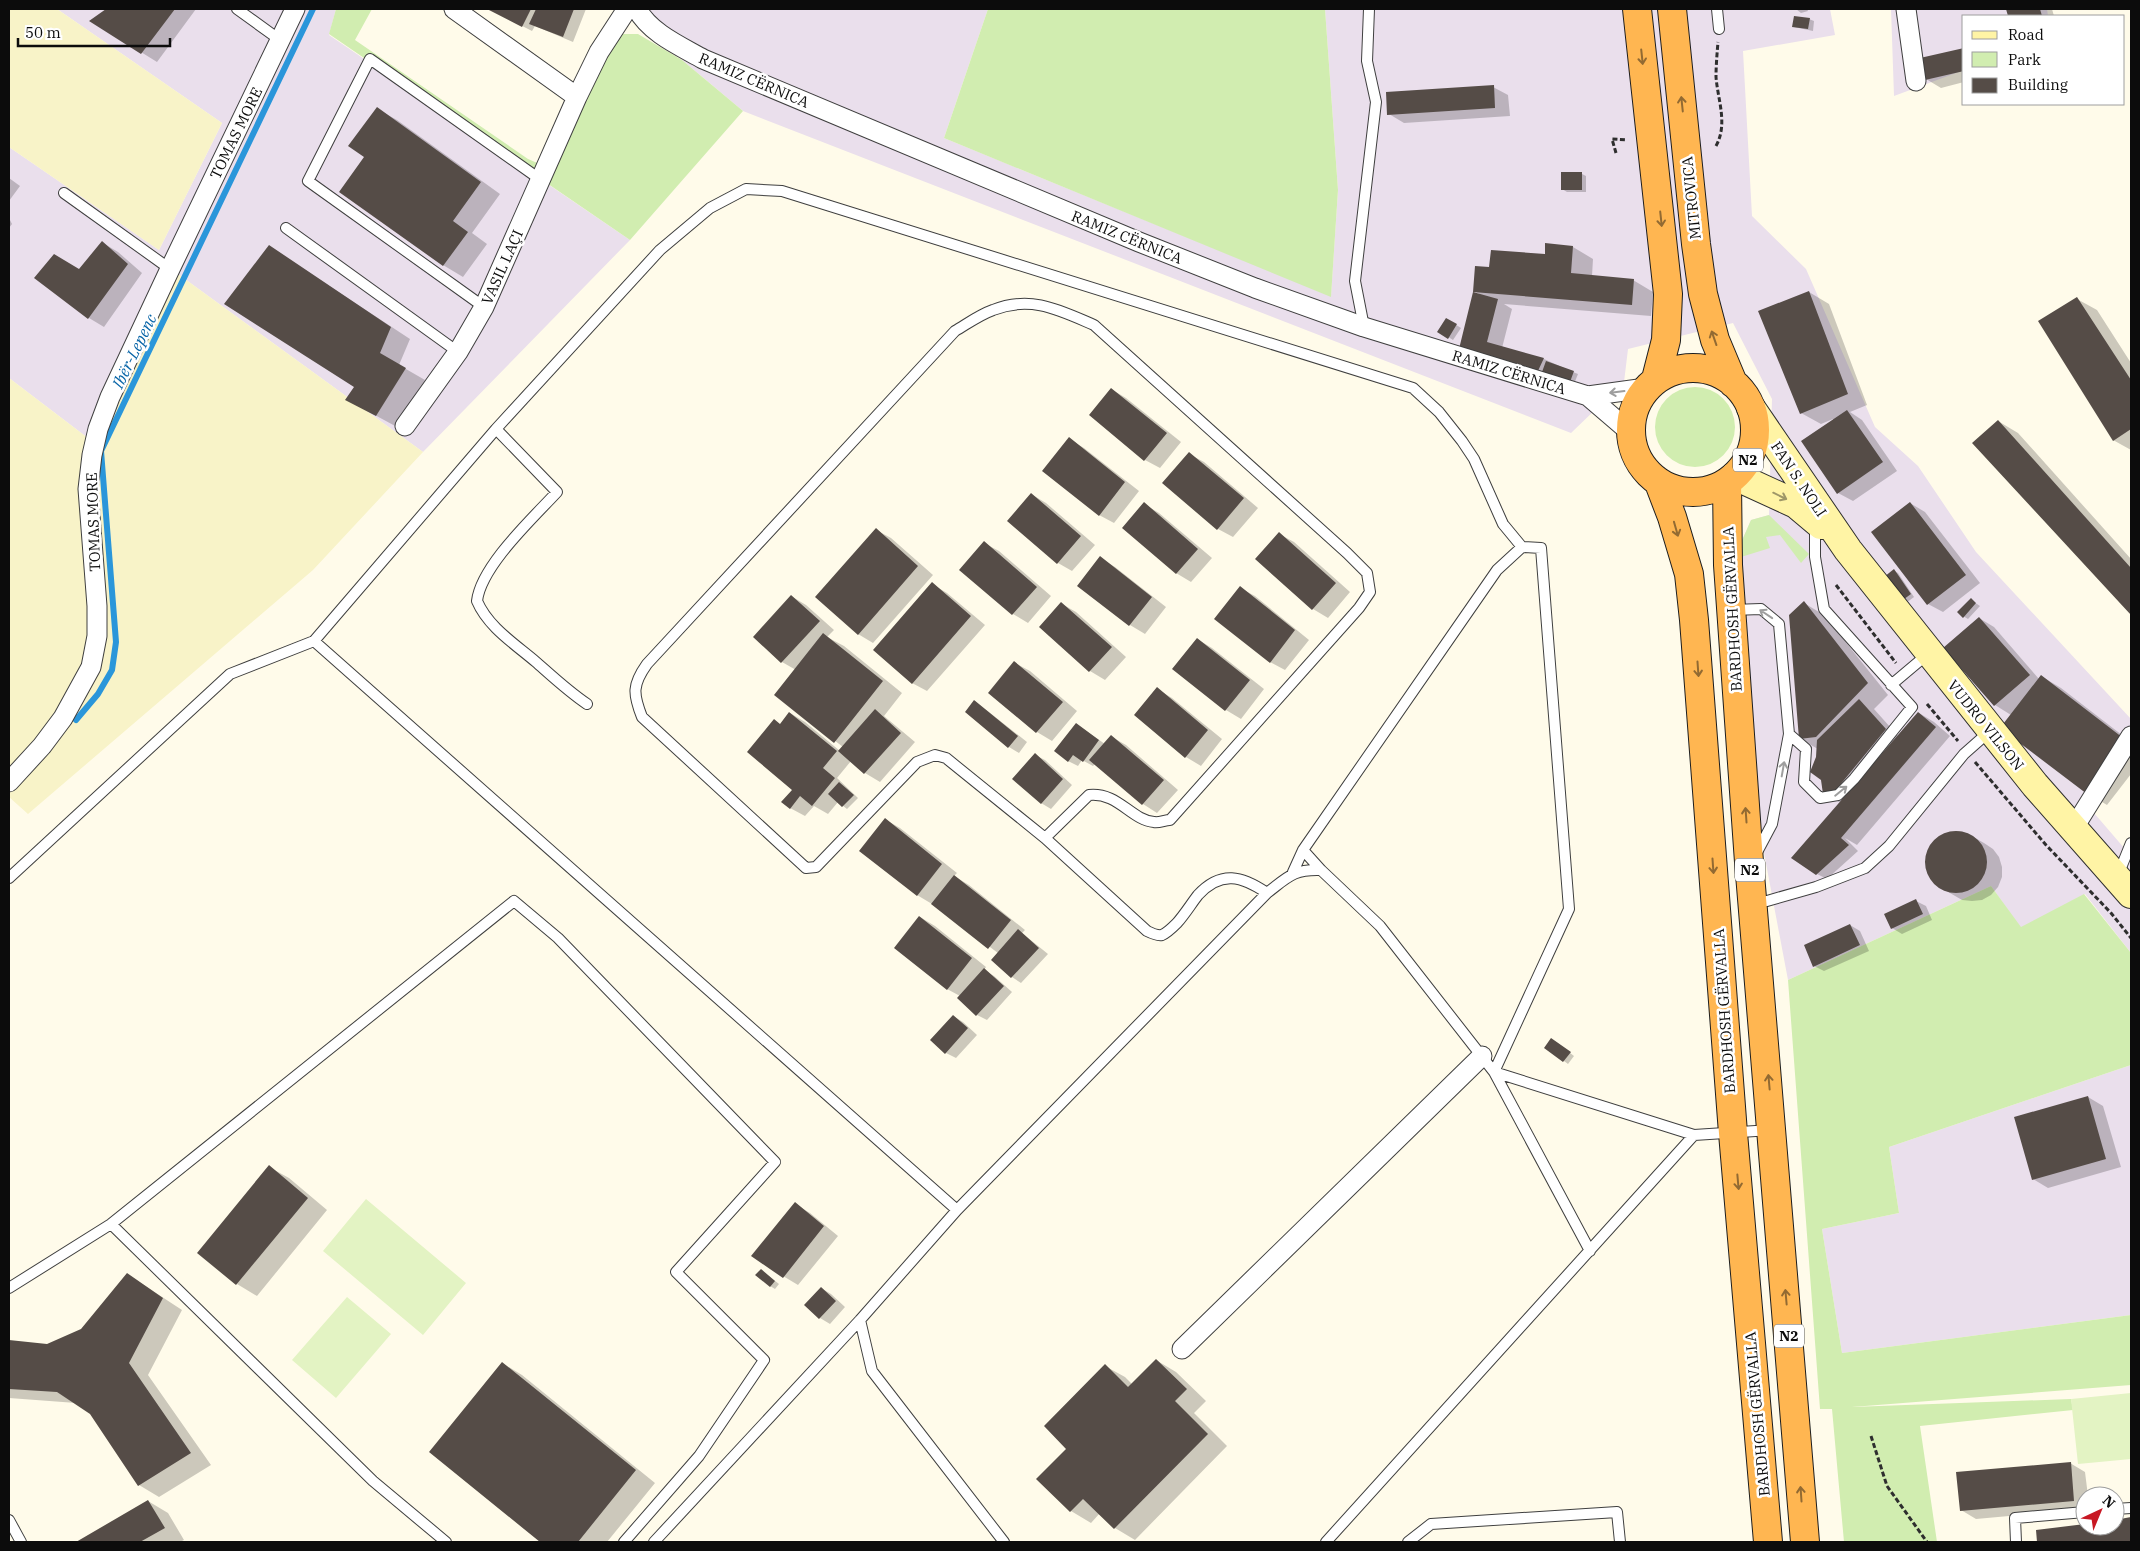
<svg xmlns="http://www.w3.org/2000/svg" width="2140" height="1551" font-family="'IBM Plex Serif',serif">
<style>
.industrial{fill:#eadfec}
.farmland{fill:#f8f3c8}
.green{fill:#d1edb0}
.pitch{fill:#e3f3c3}
.shadow{fill:#0003;fill-rule:evenodd}
.lines{fill:none;stroke-linecap:round;stroke-linejoin:round}
.stream{stroke:#2a96da;stroke-width:6}
.building{fill:#554c47}
.service-casing{stroke:#3f3f3f;stroke-width:12}
.minor-casing{stroke:#3f3f3f;stroke-width:21}
.secondary-casing{stroke:#2e2e2e;stroke-width:30}
.trunk-casing{stroke:#1d1d1d;stroke-width:30}
.path{stroke:#2e2e2e;stroke-width:3;stroke-dasharray:5 2.5;stroke-linecap:butt}
.service{stroke:#fff;stroke-width:10}
.minor{stroke:#fff;stroke-width:19}
.secondary{stroke:#fff4a5;stroke-width:28}
.trunk{stroke:#ffb651;stroke-width:28}
.oneway{stroke:#926a32}
.oneway2{stroke:#9e9e9e}
.oneway3{stroke:#9e9768}
.labels{text-anchor:middle;dominant-baseline:central;stroke-width:5;stroke-linejoin:round;paint-order:stroke}
.shield{fill:#fff;stroke:#555;stroke-width:1}
.shield-label{font-size:14px;font-weight:bold;fill:#0c0c0c}
.street-label{font-size:15px;fill:#0c0c0c;stroke:#fff}
.water-label{font-size:16px;font-style:italic;fill:#0a66a8;stroke:#fff}
</style>
<rect width="100%" height="100%" fill="#fffbea"/>
<path class="industrial" d="M57 9H336L329 35 630 240 423 452 178 274 97 445 9 378V147L159 250 222 123Z
M640 9H988L944 138 1331 296 1338 190 1325 9H1830L1835 35 1743 51 1752 216 1806 269 1875 427 1918 466 1976 552 2131 719V742L2088 806 2131 856V953L2085 894 2021 928 1991 886 1788 980 1761 837 1740 545 1751 520 1769 515 1772 399 1733 323 1628 349 1624 382 1571 433 743 111 639 24Z
M1891 9H2047L2048 16H1964V70L1894 96Z
M2131 1065V1315L1842 1353 1822 1229 1899 1213 1889 1147Z"/>
<path class="farmland" d="M9 9H57L222 123 159 250 9 147Z
M178 274 423 452 313 570 28 814 9 797V378L97 445Z"/>
<path class="green" d="M336 9H372L355 40 528 159 549 168 612 34H638L682 60 743 111 630 240 329 34Z
M988 9H1325L1338 190 1331 297 944 138Z
M1655 427a40 40 0 1 1 80 0a40 40 0 1 1-80 0Z
M1769 515 1809 554 1801 563 1780 535 1766 537 1770 548 1741 557 1740 545 1751 520Z
M1991 886 2021 927 2084 894 2131 953V1065L1889 1147 1899 1213 1822 1229 1842 1353 2131 1315V1385L1852 1407 2071 1399 2073 1410 1920 1426 1937 1542H1844L1832 1409H1820L1788 980Z"/>
<path class="pitch" d="M366 1199 466 1283 423 1335 323 1251Z
M347 1297 391 1334 336 1398 292 1360Z
M2131 1393V1459L2078 1464 2071 1399Z"/>
<path class="shadow" d="M108 9H196L157 62 91 21Z
M489 9H586L573 42 535 26 532 31Z
M1796 9H1807L1808 11 1801 13Z
M2007 9H2052L2054 16H2009Z
M1809 19 1814 21 1813 31 1794 27Z
M1964 49V82L1941 88 1926 79Z
M1493 87 1508 95 1510 116 1404 123 1389 114Z
M377 109 397 120 500 194 472 233 487 244 463 277 443 265 366 157Z
M1582 174 1586 176V192H1567L1562 189Z
M9 178 20 186 9 201Z
M9 218 12 224 9 228Z
M103 243 118 252 142 273 104 327 89 318 36 277 80 270Z
M1547 245 1573 247 1593 259 1592 276 1633 280 1653 292 1651 316 1504 304 1512 309 1502 348 1544 359 1573 372 1578 374 1574 384 1475 357 1479 294 1474 291 1490 268 1546 256Z
M270 247 410 339 399 365 425 380 397 427 347 400 355 387Z
M1809 292 1829 304 1867 405 1850 412 1862 420 1897 471 1853 501 1838 493 1833 419 1821 424 1801 413Z
M2077 299 2097 310 2131 363V450L2113 440Z
M1447 319 1461 328 1453 340 1439 331Z
M1111 389 1126 398 1181 442 1160 468 1145 460 1090 415Z
M1998 421 2018 433 2131 559V613L1974 443Z
M1069 439 1084 448 1139 491 1114 523 1099 515Z
M1189 454 1204 462 1258 508 1233 537 1218 529Z
M1031 494 1046 503 1095 545 1072 571 1058 563Z
M1910 503 1925 512 1980 583 1943 612 1928 604Z
M1144 504 1159 513 1212 558 1191 582 1176 573Z
M876 530 891 538 933 575 873 643 858 634Z
M1279 534 1294 542 1350 592 1328 618 1313 609 1256 559Z
M984 543 999 551 1051 596 1028 623 1013 614 961 570Z
M1100 558 1115 567 1166 607 1145 634 1130 625 1079 585Z
M1894 571 1898 573 1914 597 1906 603Z
M932 584 947 593 985 625 927 691 912 683Z
M1240 588 1255 596 1309 640 1285 670 1270 662Z
M791 596 806 605 834 630 827 637 844 646 902 693 884 716 915 742 880 782 865 773 851 761 837 778 858 798 847 809 838 802 828 814 814 806 805 816 790 808 794 789 781 724 790 713 805 722 840 751 843 747 776 695 796 670 782 662Z
M1971 600 1980 606 1968 619 1963 616Z
M1804 603 1824 615 1888 695 1874 709 1899 737 1919 713 1934 722 1950 736 1857 845 1845 838 1858 851 1827 879 1817 874 1843 801 1839 802 1824 793 1817 757 1818 749 1800 739ZM1832 788 1847 797 1845 798 1831 790Z
M1062 604 1076 612 1126 657 1105 680 1090 671 1041 627Z
M1979 618 1994 627 2039 679 2041 676 2061 688 2131 742V774L2107 805 2087 793 2011 715 1995 705 1945 648Z
M1197 639 1212 648 1264 689 1241 719 1226 710 1174 669Z
M1015 663 1030 671 1077 711 1052 741 1037 732 990 692Z
M1157 689 1172 698 1222 739 1201 766 1186 757Z
M975 701 1027 742 1019 753 1009 747 966 712Z
M1076 724 1105 744 1112 737 1126 745 1178 790 1157 813 1143 804 1095 764 1093 766 1082 760 1078 766 1068 761Z
M1035 755 1045 760 1072 785 1051 809 1041 803Z
M886 820 900 828 957 873 954 876 969 885 1025 930 1022 933 1048 954 1021 983 1012 977 998 953 932 904 917 895Z
M1959 831 1968 834 1984 843 1993 849 1999 857 2002 867V877L1998 887 1991 895 1982 900 1972 901 1962 900 1938 886 1931 879 1926 860 1928 851 1933 842 1949 832Z
M1916 901 1926 906 1932 920 1902 934 1892 928Z
M920 917 935 926 986 967 984 970 994 976 1012 992 987 1020 977 1015 960 996 947 989Z
M1850 925 1860 931 1869 951 1824 971 1814 966Z
M953 1016 963 1022 977 1035 956 1058 946 1053Z
M1556 1042 1574 1056 1568 1064 1564 1061Z
M2088 1097 2103 1106 2121 1167 2048 1188 2033 1179Z
M269 1167 289 1178 327 1210 257 1296 237 1284Z
M795 1204 810 1213 838 1236 798 1285 783 1276Z
M765 1273 779 1284 775 1289 770 1286Z
M127 1274 182 1310 148 1375 211 1465 159 1497 139 1485 91 1413 76 1403 9 1398V1341L47 1345 82 1330Z
M821 1288 831 1294 845 1307 830 1324 820 1318Z
M1156 1360 1176 1372 1206 1401 1194 1413 1227 1446 1135 1540 1115 1528 1100 1513 1091 1523 1071 1511 1068 1449 1105 1366 1125 1377 1132 1384Z
M502 1363 522 1375 655 1483 607 1542H542L431 1451Z
M2070 1463 2085 1472 2088 1496H2085V1509L1976 1519 1961 1510Z
M148 1501 168 1513 184 1540 180 1542H80Z
M2131 1519V1542H2038V1531L2085 1525 2115 1526V1521Z"/>
<g class="lines">
<path class="stream" d="M76 720 98 694 112 670 116 642 101 451 313 9"/>
</g>
<path class="building" d="M106 9H175L141 54 89 21Z
M487 9H531L522 27Z
M536 9H574L563 37 529 24Z
M2006 9H2040L2042 16H2008Z
M1794 16 1810 18 1808 29 1792 27Z
M1964 48V71L1925 80 1920 58Z
M1494 85 1495 108 1387 115 1386 92Z
M377 107 481 182 453 221 468 232 443 266 339 192 364 157 348 146Z
M1561 172H1582V190H1561Z
M102 241 128 264 88 319 34 278 54 254 79 269Z
M1545 243 1573 246 1571 273 1634 279 1632 305 1473 292 1475 266 1489 267 1491 250 1545 254Z
M269 245 391 327 380 353 406 368 376 416 345 400 354 387 224 304Z
M1809 291 1848 394 1800 414 1758 311Z
M1473 292 1498 299 1487 342 1544 358 1537 373 1459 349Z
M2077 297 2131 380V429L2113 441 2038 321Z
M1446 318 1457 324 1448 339 1437 332Z
M1546 361 1574 371 1570 382 1542 372Z
M1111 388 1167 433 1144 461 1089 415Z
M1847 410 1883 462 1837 494 1801 441Z
M1998 420 2131 568V615L1972 443Z
M1069 437 1125 482 1099 516 1042 471Z
M1189 452 1244 498 1217 530 1162 483Z
M1031 493 1081 536 1057 564 1007 521Z
M1144 502 1198 549 1176 574 1122 528Z
M1910 502 1966 575 1927 605 1871 532Z
M876 528 918 566 858 635 815 597Z
M1279 532 1336 583 1312 610 1255 559Z
M984 541 1037 587 1012 615 959 570Z
M1100 556 1152 597 1129 626 1077 586Z
M1894 569 1911 594 1900 602 1884 577Z
M932 582 971 616 912 684 873 650Z
M1240 586 1295 630 1270 663 1214 619Z
M791 595 820 621 781 663 753 637Z
M1971 598 1976 603 1963 618 1957 612Z
M1804 601 1868 683 1816 737 1799 739 1789 615Z
M1061 602 1112 647 1089 672 1039 627Z
M1979 617 2030 675 1994 706 1943 648Z
M823 633 883 681 834 743 774 695Z
M1197 638 1250 680 1225 711 1172 669Z
M1014 661 1063 702 1036 733 988 693Z
M2041 675 2127 741 2087 794 2000 728Z
M1157 687 1208 730 1185 758 1134 715Z
M1859 699 1886 729 1835 791 1823 794 1821 780 1810 772 1816 757 1817 740Z
M974 700 1018 736 1008 748 965 712Z
M875 709 901 733 864 774 838 751Z
M789 712 837 751 823 768 835 778 812 806 800 796 790 809 781 802 792 790 747 752 774 719 780 724Z
M1918 712 1936 727 1841 838 1849 845 1816 875 1791 858Z
M1076 723 1099 740 1083 762 1073 755 1068 762 1054 751Z
M1111 735 1164 780 1142 805 1089 760Z
M1035 753 1063 779 1041 804 1012 779Z
M839 782 854 795 842 807 828 794Z
M885 818 942 864 917 896 859 851Z
M1925 862a31 31 0 1 1 62 0a31 31 0 1 1-62 0Z
M954 875 1011 920 988 949 931 904Z
M1916 899 1923 914 1891 929 1884 914Z
M919 916 972 958 947 990 894 948Z
M1850 924 1860 945 1813 967 1804 945Z
M1018 929 1039 948 1011 978 991 960Z
M984 968 1004 986 976 1016 957 998Z
M953 1015 968 1028 945 1054 930 1040Z
M1551 1038 1571 1052 1563 1062 1544 1048Z
M2088 1096 2106 1159 2032 1180 2014 1117Z
M269 1165 308 1198 236 1285 197 1253Z
M795 1202 824 1226 783 1278 751 1256Z
M761 1269 775 1281 770 1287 755 1275Z
M127 1273 163 1298 129 1363 191 1453 138 1486 90 1414 57 1392 9 1389V1340L47 1344 81 1329Z
M821 1287 836 1301 819 1319 804 1305Z
M1156 1359 1187 1389 1175 1401 1208 1434 1114 1529 1083 1499 1070 1512 1036 1479 1066 1449 1044 1426 1105 1364 1128 1387Z
M502 1362 636 1470 578 1542H540L429 1452Z
M2071 1462 2074 1501 1960 1511 1956 1472Z
M148 1500 165 1528 140 1542H76Z
M2131 1517V1542H2037L2036 1530 2085 1524V1526H2115V1520Z"/>
<g class="lines">
<defs>
<path id="service" d="M237 9 280 40
M1717 9 1719 29
M64 193 170 269
M286 228 458 352
M484 307 308 181 370 59 541 180
M1364 327 1355 281 1376 102 1367 61 1369 9
M496 429 557 492C533 518 481 566 477 601 488 627 515 644 536 662 553 677 569 692 587 704
M1732 610 1761 609 1779 624 1789 734 1772 824 1755 856
M314 641 957 1210
M1891 685 1929 653
M1789 734 1806 749 1804 782 1820 798 1838 795 1854 779 1912 707 1824 609 1815 557V524
M1045 838 946 758 935 755 917 762 816 867 806 868 642 717C633 694 632 685 647 664L955 331C967 324 979 315 993 310 1031 295 1059 310 1094 325L1347 553 1367 573 1370 592 1359 608 1170 820C1165 820 1159 823 1154 822 1131 820 1118 792 1089 795L1045 838 1147 931C1151 933 1157 936 1162 935 1167 933 1173 927 1177 923 1185 914 1191 904 1198 895 1221 870 1242 876 1267 893
M1303 850 1321 870
M1293 872 1303 850 1497 570 1522 547
M2118 875 2131 843
M9 878 230 674 314 641 496 429 660 250 710 208 746 189 782 191 1413 388 1439 412 1462 441 1474 459 1503 524 1522 547 1541 548 1569 909 1494 1072
M1754 902 1767 901 1816 887 1865 868 1889 846 1964 754 1990 731
M1494 1072 1694 1135 1771 1130
M111 1224 373 1481 446 1542
M9 1288 111 1224 514 901 558 938 775 1162 676 1272 764 1360 699 1456 624 1542
M860 1320 872 1371 1004 1542
M2115 1509 2131 1508
M9 1520 21 1542
M654 1542 860 1320 957 1210 1267 893C1288 877 1293 869 1321 870L1380 926 1494 1072 1590 1251
M1326 1542 1694 1135
M1408 1542 1431 1524 1617 1512 1620 1542
M2016 1542 2015 1518 2085 1512"/>
<path id="minor" d="M454 9 577 97
M637 9C650 33 680 46 703 59L1139 242 1255 288 1364 327 1588 396 1630 432
M1906 9 1916 81
M1588 396 1646 388
M405 426 458 352 484 307 577 97 599 52 627 9
M9 782 42 746 63 718 91 667 97 636V606L88 489 92 455 98 429 110 397 170 269 295 9
M2073 829 2131 736
M1182 1349 1482 1056"/>
<path id="secondary" d="M1751 408 1848 550 2035 785 2131 894
M1735 476 1796 504 1821 525"/>
<path id="trunk" d="M1637 9 1668 294 1666 340 1656 379
M1672 9 1696 244 1703 294 1715 340 1733 383
M1631 430a62 62 0 1 1 124 0a62 62 0 1 1-124 0Z
M1659 483 1672 517 1689 574 1694 620 1733 1133 1768 1542
M1727 483 1728 565 1749 862 1805 1542"/>
</defs>
<use href="#service" class="service-casing"/>
<use href="#minor" class="minor-casing"/>
<use href="#secondary" class="secondary-casing"/>
<use href="#trunk" class="trunk-casing"/>
<path class="path" d="M1716 146C1728 124 1718 101 1716 77 1716 66 1717 54 1718 42
M1616 153 1612 139 1627 140
M1836 585 1896 663
M1927 704 1958 741
M1975 762 2046 845 2111 913 2131 938
M1871 1436 1887 1486 1927 1542"/>
<use href="#service" class="service"/>
<use href="#minor" class="minor"/>
<use href="#secondary" class="secondary"/>
<use href="#trunk" class="trunk"/>
</g>
<defs><path id="oneway-shaft" d="M-6 0H5M1.5-3L5.5 0L1.5 3" fill="none" stroke-width="1.6" stroke-linecap="round" stroke-linejoin="round" transform="scale(1.25)"/></defs>
<g class="oneway">
<use href="#oneway-shaft" transform="translate(1642 57) rotate(84)"/>
<use href="#oneway-shaft" transform="translate(1682 104) rotate(-96)"/>
<use href="#oneway-shaft" transform="translate(1661 219) rotate(84)"/>
<use href="#oneway-shaft" transform="translate(1714 338) rotate(-109)"/>
<use href="#oneway-shaft" transform="translate(1676 529) rotate(74)"/>
<use href="#oneway-shaft" transform="translate(1698 669) rotate(86)"/>
<use href="#oneway-shaft" transform="translate(1746 815) rotate(-94)"/>
<use href="#oneway-shaft" transform="translate(1713 866) rotate(86)"/>
<use href="#oneway-shaft" transform="translate(1769 1082) rotate(-95)"/>
<use href="#oneway-shaft" transform="translate(1738 1182) rotate(85)"/>
<use href="#oneway-shaft" transform="translate(1786 1297) rotate(-95)"/>
<use href="#oneway-shaft" transform="translate(1801 1494) rotate(-94)"/>
</g>
<g class="oneway2">
<use href="#oneway-shaft" transform="translate(1617 392) rotate(173)"/>
<use href="#oneway-shaft" transform="translate(1766 614) rotate(-146)"/>
<use href="#oneway-shaft" transform="translate(1783 769) rotate(-80)"/>
<use href="#oneway-shaft" transform="translate(1841 791) rotate(-39)"/>
</g>
<use class="oneway3" href="#oneway-shaft" transform="translate(1780 496) rotate(26)"/>
<g class="labels">
<g class="shield">
<rect x="1733" y="448.5" width="30" height="23" rx="4"/>
<rect x="1735" y="858.5" width="30" height="23" rx="4"/>
<rect x="1774" y="1324.5" width="30" height="23" rx="4"/>
</g>
<g class="shield-label">
<text x="1748" y="460">N2</text>
<text x="1750" y="870">N2</text>
<text x="1789" y="1336">N2</text>
</g>
<g class="street-label">
<text transform="translate(754 80) rotate(23)">RAMIZ CËRNICA</text>
<text transform="translate(236 133) rotate(-64)">TOMAS MORE</text>
<text transform="translate(1691 198) rotate(-96)">MITROVICA</text>
<text transform="translate(1127 237) rotate(22)">RAMIZ CËRNICA</text>
<text transform="translate(502 267) rotate(-66)">VASIL LAÇI</text>
<text transform="translate(1509 372) rotate(17)">RAMIZ CËRNICA</text>
<text transform="translate(1799 479) rotate(56)">FAN S. NOLI</text>
<text transform="translate(93 522) rotate(-92)">TOMAS MORE</text>
<text transform="translate(1732 609) rotate(-93)">BARDHOSH GËRVALLA</text>
<text transform="translate(1986 725) rotate(51)">VUDRO VILSON</text>
<text transform="translate(1724 1011) rotate(-94)">BARDHOSH GËRVALLA</text>
<text transform="translate(1757 1414) rotate(-95)">BARDHOSH GËRVALLA</text>
</g>
<g class="water-label">
<text transform="translate(134 351) rotate(-64)">Ibër-Lepenc</text>
</g>
</g>
<rect width="2140" height="1551" fill="none" stroke="#0c0c0c" stroke-width="20"/>
<rect x="1962" y="15" width="162" height="90" fill="#ffffff" stroke="#9e9e9e"/>
<rect x="1972" y="31" width="25" height="8" fill="#fff4a5" stroke="#9e9e9e"/>
<text x="2008" y="40" font-size="15" fill="#0c0c0c">Road</text>
<rect x="1972" y="52" width="25" height="15" fill="#d1edb0" stroke="#9e9e9e"/>
<text x="2008" y="65" font-size="15" fill="#0c0c0c">Park</text>
<rect x="1972" y="78" width="25" height="15" fill="#554c47" stroke="#9e9e9e"/>
<text x="2008" y="90" font-size="15" fill="#0c0c0c">Building</text>
<g transform="translate(2100 1511) rotate(44)"><circle r="24" fill="#ffffff" stroke="#9e9e9e"/>
<path d="M0-4L9 19L0 12L-9 19Z" fill="#c81723"/>
<text y="-8" font-size="14" font-weight="bold" text-anchor="middle" fill="#0c0c0c">N</text>
</g>
<path d="M18 38v8h152v-8" fill="none" stroke="#0c0c0c" stroke-width="2.5"/>
<text x="25" y="38" font-size="15" fill="#0c0c0c" stroke="#ffffff" stroke-width="4" paint-order="stroke">50 m</text>
</svg>
